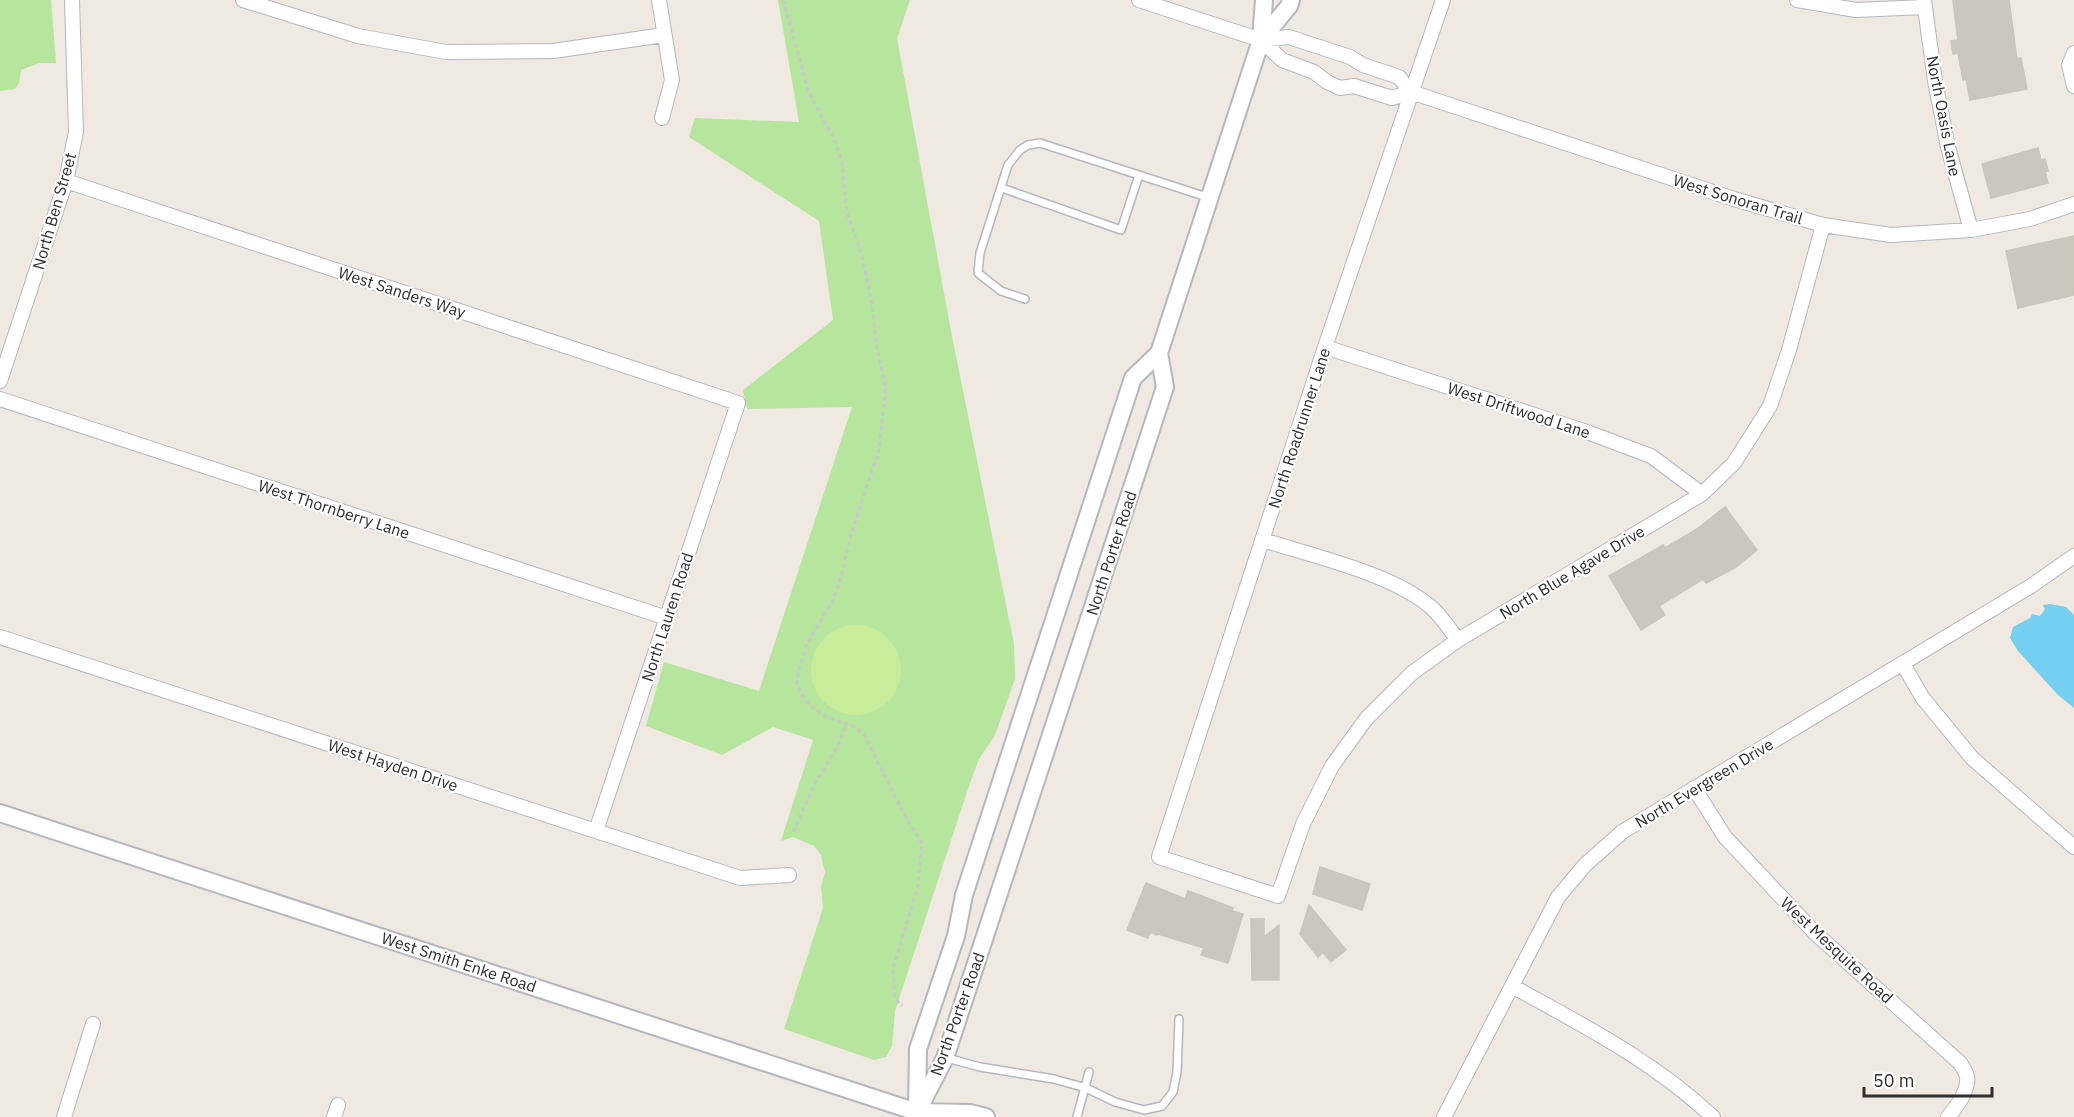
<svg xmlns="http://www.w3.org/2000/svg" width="2074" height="1117" font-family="'IBM Plex Sans',sans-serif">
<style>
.green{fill:#b6e59e}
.pitch{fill:#c9ec9a}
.water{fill:#75cff0}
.building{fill:#cbc7bf;stroke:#cbc5ba;stroke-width:1.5}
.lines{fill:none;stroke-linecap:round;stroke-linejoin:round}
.service-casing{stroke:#b4b7c1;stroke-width:10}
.minor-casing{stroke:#b4b7c1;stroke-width:16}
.tertiary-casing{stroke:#b4b7c1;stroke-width:20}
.path{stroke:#c9c9c9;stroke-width:3;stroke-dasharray:4.5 3;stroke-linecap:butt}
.service{stroke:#fff;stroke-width:7}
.minor{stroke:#fff;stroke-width:14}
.tertiary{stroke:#fff;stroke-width:16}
.labels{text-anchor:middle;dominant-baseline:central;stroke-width:4.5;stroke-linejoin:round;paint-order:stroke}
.street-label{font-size:16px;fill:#2e2e2e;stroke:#fff}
</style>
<rect width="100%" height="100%" fill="#efe9e1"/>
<path class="green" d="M0 0H51L56 63H39L21 70 19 83 15 89 0 91Z
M778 0H910L897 38 951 331 1014 644 1015 679 995 735 979 759 970 783 895 1011 892 1046 886 1057 874 1060 784 1029 823 908 821 887 825 872 821 855 814 846 793 837 781 841 813 740 773 727 722 755 646 726 664 662 759 691 852 407 747 409 743 390 833 320 819 221 689 137 695 118 799 122Z"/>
<path class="pitch" d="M811 670a45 45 0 1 1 90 0a45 45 0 1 1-90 0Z"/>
<path class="water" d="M2050 604 2066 607 2074 615V708L2058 695 2018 651 2010 638 2013 627 2030 618 2032 614 2040 616 2045 609 2043 605Z"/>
<path class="building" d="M1953 0H2009L2017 59 2021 58 2027 89 1970 100 1966 79 1963 80 1958 53 1953 54 1951 41 1958 40Z
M2038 148 2041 160 2045 159 2048 171 2045 172 2048 183 1991 198 1982 164Z
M2074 236V295L2018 308 2006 251Z
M1725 507 1757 550 1736 567 1706 583 1703 579 1659 606 1665 615 1641 630 1609 576 1663 545 1665 548 1697 529Z
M1320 867 1370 884 1362 910 1313 894Z
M1146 883 1185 899 1188 891 1210 899 1233 908 1232 911 1243 914 1228 963 1201 955 1204 948 1158 934 1157 935 1150 932 1148 938 1127 930Z
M1309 905 1346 950 1331 962 1323 952 1318 957 1300 934Z
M1251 919H1264V937L1279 925V980H1252Z"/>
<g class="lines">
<defs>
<path id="service" d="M1002 188 1121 230 1139 175
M1025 299 1001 291 978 273 980 253 1008 165 1020 150 1028 145 1040 143 1210 198
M947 1058 980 1067 1054 1079 1086 1088 1115 1102 1144 1110 1162 1106 1173 1092 1177 1072 1179 1019
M1077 1117 1089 1072"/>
<path id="minor" d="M243 0 358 36 446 52 553 51 664 35
M659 0 672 80 662 118
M1139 0 1261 40 1289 37 1350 57 1363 65 1399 77 1411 92 1734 199 1823 225 1891 235 1971 230 2030 219 2074 204
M1443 0 1325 347 1159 857 1278 896 1303 824 1332 766 1366 719 1412 673 1458 640 1702 494 1734 463 1770 406 1789 350 1823 225
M1797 0 1856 10 1925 7
M1924 0 1935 81 1948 147 1971 230
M1261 40 1282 60 1314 72 1327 82 1340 88 1354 86 1392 98 1411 92
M2074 53 2069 65 2074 86
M66 181 738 403 596 831
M1325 347 1587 432 1651 456 1702 494
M0 381 66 181 76 132 72 0
M0 399 667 618
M1263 540C1313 556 1394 574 1432 608 1442 617 1450 630 1458 640
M0 637 740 878 789 875
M1903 664 1922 697 1972 758 2074 847
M1694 788 1725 837 1815 933 1960 1063C1962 1066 1966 1072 1967 1076 1969 1091 1957 1106 1948 1117
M1512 986C1584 1026 1652 1060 1713 1117
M64 1117 93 1024
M334 1117 338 1105
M1444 1117 1558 897 1585 865 1622 832 2031 586 2074 556"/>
<path id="tertiary" d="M1261 40 1289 6 1291 0
M0 813 917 1112 924 1117
M917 1109 918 1049 956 936 964 895 1133 378 1159 353
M917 1112 945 1058 1165 387 1159 353 1261 40 1264 0
M917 1112 970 1113 986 1117"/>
</defs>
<use href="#service" class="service-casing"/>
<use href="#minor" class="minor-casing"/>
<use href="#tertiary" class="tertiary-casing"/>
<path class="path" d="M783 0 809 93 835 141 842 163 847 213 861 253 868 283 873 312 876 343 884 380 885 396 879 450 852 531 840 581 833 600 807 644 798 672 797 685 805 700 813 708 831 719 855 727 864 735 906 818 922 843 918 886 893 969 895 998 902 1006
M793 832 815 783 838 746 846 725"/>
<use href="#service" class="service"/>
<use href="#minor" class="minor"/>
<use href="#tertiary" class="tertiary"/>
</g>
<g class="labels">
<g class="street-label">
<text transform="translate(1944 116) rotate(79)">North Oasis Lane</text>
<text transform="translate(1738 199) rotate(17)">West Sonoran Trail</text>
<text transform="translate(54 211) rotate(-74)">North Ben Street</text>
<text transform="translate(402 292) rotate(18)">West Sanders Way</text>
<text transform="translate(1519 410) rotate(18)">West Driftwood Lane</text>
<text transform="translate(1299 428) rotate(-72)">North Roadrunner Lane</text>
<text transform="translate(334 509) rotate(18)">West Thornberry Lane</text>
<text transform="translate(1111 553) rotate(-72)">North Porter Road</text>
<text transform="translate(1572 572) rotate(-31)">North Blue Agave Drive</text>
<text transform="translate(667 617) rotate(-72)">North Lauren Road</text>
<text transform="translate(393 765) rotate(18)">West Hayden Drive</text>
<text transform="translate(1704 783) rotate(-31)">North Evergreen Drive</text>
<text transform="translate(1837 950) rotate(43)">West Mesquite Road</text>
<text transform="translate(459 962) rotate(18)">West Smith Enke Road</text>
<text transform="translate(957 1014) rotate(-70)">North Porter Road</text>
</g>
</g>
<path d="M1864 1087v9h128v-9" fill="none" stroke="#2e2e2e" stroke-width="3"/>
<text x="1873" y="1087" font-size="18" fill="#2e2e2e" stroke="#ffffff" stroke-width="4.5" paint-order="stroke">50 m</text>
</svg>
